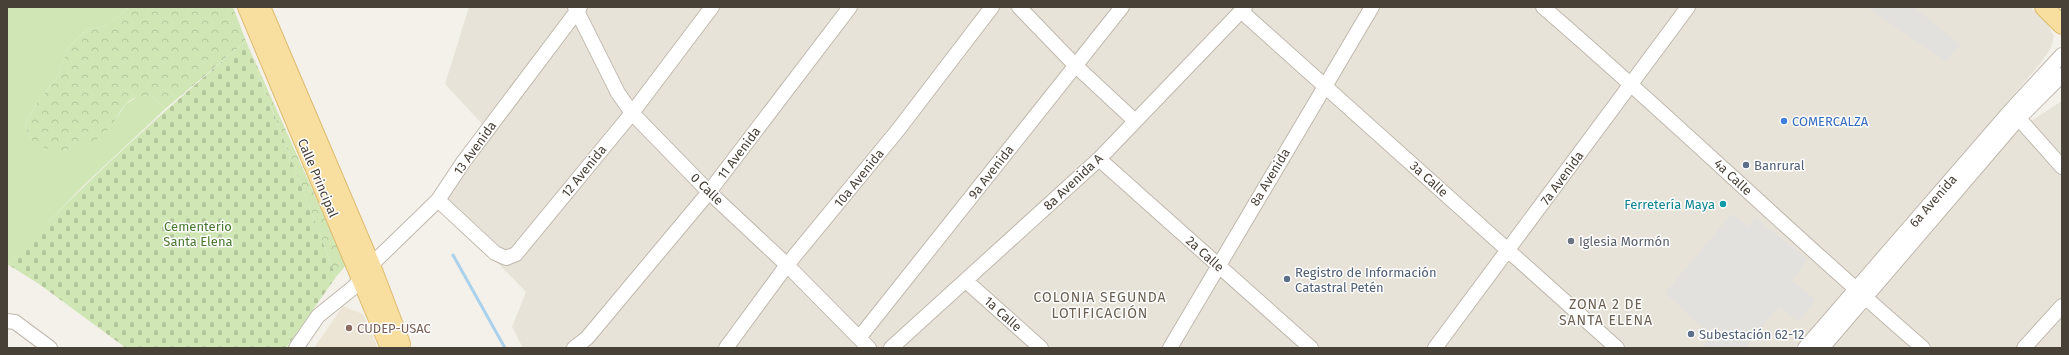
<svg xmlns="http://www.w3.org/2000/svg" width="2069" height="355" font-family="'Fira Sans',sans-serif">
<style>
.residential{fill:#e8e3d8}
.education{fill:#ece5d5}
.green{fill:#d0e6b5}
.forest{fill:url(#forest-crowns)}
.cemetery{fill:url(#cemetery-stones)}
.parking{fill:#e3e1de}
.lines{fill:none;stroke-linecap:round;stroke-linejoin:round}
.stream{stroke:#aad2ed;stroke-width:3}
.minor-casing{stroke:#bfb8ad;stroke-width:16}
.major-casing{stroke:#ddbb6f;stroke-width:20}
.minor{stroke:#fff;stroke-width:14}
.major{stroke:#f8de9f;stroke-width:18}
.shop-dot{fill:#3f7fe0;stroke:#fff;stroke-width:1.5}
.service-dot{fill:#5c6f8a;stroke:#fff;stroke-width:1.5}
.culture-dot{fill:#0f9aa8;stroke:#fff;stroke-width:1.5}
.worship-dot{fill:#6b7280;stroke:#fff;stroke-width:1.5}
.education-dot{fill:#8d6e63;stroke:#fff;stroke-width:1.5}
.labels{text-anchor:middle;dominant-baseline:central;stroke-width:3;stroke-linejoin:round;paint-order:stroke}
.shop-label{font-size:13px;fill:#366cbe;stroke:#fff;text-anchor:start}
.street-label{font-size:13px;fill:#484138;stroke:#fff}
.service-label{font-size:13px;fill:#4e5e75;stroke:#fff;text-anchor:start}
.culture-label{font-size:13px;fill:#0d838f;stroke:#fff;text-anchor:end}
.park-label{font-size:13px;fill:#4a772e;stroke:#fff}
.worship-label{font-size:13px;fill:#5b616d;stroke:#fff;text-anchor:start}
.education-label{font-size:13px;fill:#785e54;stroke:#fff;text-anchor:start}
.neighbourhood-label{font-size:14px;letter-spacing:1px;fill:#6a5f50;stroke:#fff}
</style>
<defs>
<pattern id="forest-crowns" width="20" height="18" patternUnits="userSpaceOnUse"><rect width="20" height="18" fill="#d0e6b5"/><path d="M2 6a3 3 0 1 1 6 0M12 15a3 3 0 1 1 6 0" fill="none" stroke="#b4c69c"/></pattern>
<pattern id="cemetery-stones" width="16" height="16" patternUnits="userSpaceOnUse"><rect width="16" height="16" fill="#d0e6b5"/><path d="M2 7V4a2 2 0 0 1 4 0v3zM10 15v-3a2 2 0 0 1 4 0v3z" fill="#b4c69c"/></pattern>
</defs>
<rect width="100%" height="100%" fill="#f4f1ea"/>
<path class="residential" d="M469 7H2030L2047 23 2054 36 2051 48 2040 64 1795 348H523L512 327 526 292 432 196 483 125 445 84Z
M2062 101V348H1828L2015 131Z"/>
<path class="education" d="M343 306 363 314 378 348H314Z"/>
<path class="green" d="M7 7H129L107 25 85 31 68 48 58 76 36 104 25 125 30 138 44 147 66 150 108 130 126 104 140 95 151 96 165 109 82 187 7 264Z"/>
<path class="forest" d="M129 7H233L246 41 346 265 336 277 246 41 165 109 151 96C141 95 134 96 126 104 119 111 115 122 109 129 91 148 51 160 31 139 28 135 27 129 25 125L36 104 58 76 68 48 85 31 107 25Z"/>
<path class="cemetery" d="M246 41 336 277 286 348H126L39 284 7 264C83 184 161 113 246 41Z"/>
<path class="parking" d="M1867 7H1914L1960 45 1946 62Z
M1733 214 1748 227 1755 218 1808 259 1792 281 1816 300 1798 322 1779 306 1745 348H1701L1712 336 1665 293 1727 219Z"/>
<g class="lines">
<path class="stream" d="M453 255 505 348"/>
<defs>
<path id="minor" d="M575 7 618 93 632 113 709 192 787 265 869 348
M1019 7 1076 66 1134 120
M1543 7C1672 118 1794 237 1923 348
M1241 11 1617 348
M2013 112 2062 167
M1099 159 1311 348
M438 200 495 253 506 258 516 254 632 113 712 7
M966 281 1041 348
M7 321 15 322 50 348
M859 338 1122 7
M296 348 318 316 354 287 371 265 438 200 464 161 580 7
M574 348 587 338 709 192 850 7
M726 348 787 265 898 130 992 7
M891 348 1099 159 1245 7
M1170 348 1372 7
M1435 348 1688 7
M1805 348 2011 110 2062 55
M1822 348 2018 119 2062 75
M2024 348 2062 306"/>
<path id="major" d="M247 7 390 348
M261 7 371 265 401 344
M2044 7 2062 25"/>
</defs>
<use href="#minor" class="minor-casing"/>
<use href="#major" class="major-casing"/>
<use href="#minor" class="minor"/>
<use href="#major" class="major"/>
</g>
<circle class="shop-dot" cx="1784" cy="121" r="4"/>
<g class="service-dot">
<circle cx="1746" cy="165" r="4"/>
<circle cx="1287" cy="279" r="4"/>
<circle cx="1691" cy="334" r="4"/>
</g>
<circle class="culture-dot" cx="1723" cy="204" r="4"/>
<circle class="worship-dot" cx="1571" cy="241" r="4"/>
<circle class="education-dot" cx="349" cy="328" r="4"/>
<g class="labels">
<g class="shop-label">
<text x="1792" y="121">COMERCALZA</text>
</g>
<g class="street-label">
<text transform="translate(475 148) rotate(-54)">13 Avenida</text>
<text transform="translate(739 153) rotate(-53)">11 Avenida</text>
<text transform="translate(584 171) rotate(-51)">12 Avenida</text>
<text transform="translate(991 172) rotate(-52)">9a Avenida</text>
<text transform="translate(1270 177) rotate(-59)">8a Avenida</text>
<text transform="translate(1733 177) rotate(43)">4a Calle</text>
<text transform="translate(318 178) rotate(67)">Calle Principal</text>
<text transform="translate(859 178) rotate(-51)">10a Avenida</text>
<text transform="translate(1562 178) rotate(-54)">7a Avenida</text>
<text transform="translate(1429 179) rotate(42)">3a Calle</text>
<text transform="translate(1073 182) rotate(-43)">8a Avenida A</text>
<text transform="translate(707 189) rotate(44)">0 Calle</text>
<text transform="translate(1933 201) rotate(-49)">6a Avenida</text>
<text transform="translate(1205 254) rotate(42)">2a Calle</text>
<text transform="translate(1003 314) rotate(42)">1a Calle</text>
</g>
<g class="service-label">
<text x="1754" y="165">Banrural</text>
<text x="1295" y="272">Registro de Información<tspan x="1295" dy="15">Catastral Petén</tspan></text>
<text x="1699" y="334">Subestación 62-12</text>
</g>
<g class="culture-label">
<text x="1715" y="204">Ferretería Maya</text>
</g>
<g class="park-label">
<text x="198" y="226">Cementerio<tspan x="198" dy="15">Santa Elena</tspan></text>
</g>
<g class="worship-label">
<text x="1579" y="241">Iglesia Mormón</text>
</g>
<g class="education-label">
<text x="357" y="328">CUDEP-USAC</text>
</g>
<g class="neighbourhood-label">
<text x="1100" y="297">COLONIA SEGUNDA<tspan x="1100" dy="16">LOTIFICACIÓN</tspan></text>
<text x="1606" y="304">ZONA 2 DE<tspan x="1606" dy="16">SANTA ELENA</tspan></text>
</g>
</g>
<rect width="2069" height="355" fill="none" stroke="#484138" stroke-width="16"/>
</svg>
